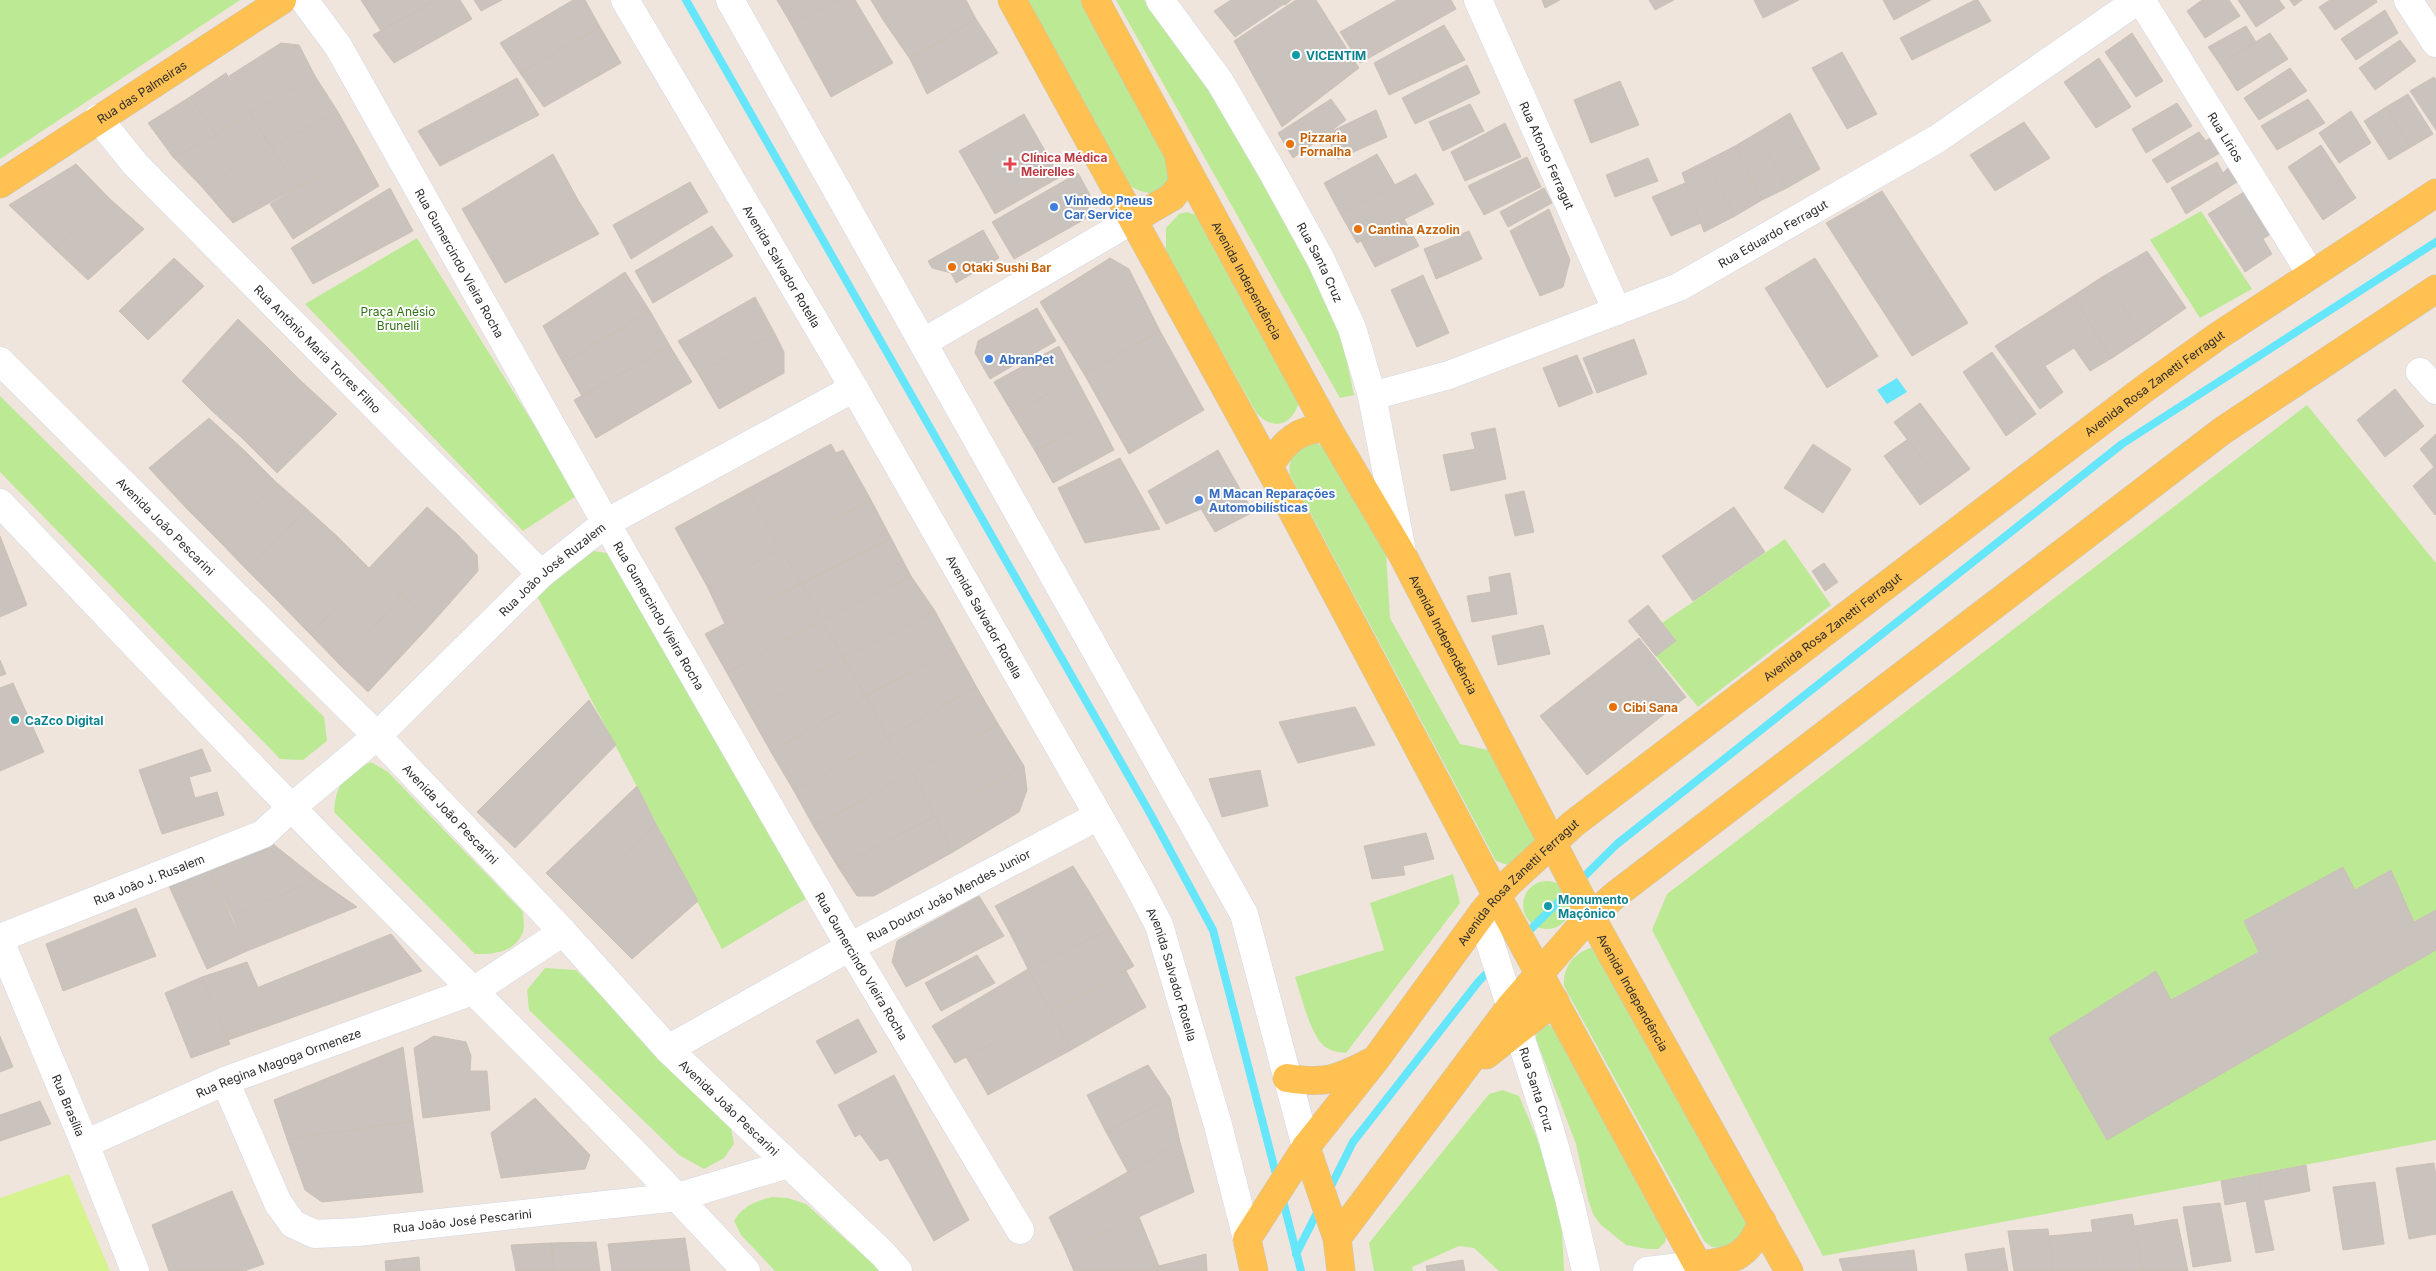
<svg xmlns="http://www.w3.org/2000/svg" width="2436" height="1271" font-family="Inter,sans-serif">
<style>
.green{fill:#bcea94}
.pitch{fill:#d5f38f}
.water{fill:#66e6fb}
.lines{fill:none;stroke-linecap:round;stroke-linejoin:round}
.stream{stroke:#66e6fb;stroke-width:8}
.building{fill:#cac2bc;stroke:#cbc1b6}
.minor-casing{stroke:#d2d8e6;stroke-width:29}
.major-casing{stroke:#c8c8c8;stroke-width:29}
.minor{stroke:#fff;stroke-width:28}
.major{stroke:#fec152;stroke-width:28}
.culture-dot{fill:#0f9aa8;stroke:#fff;stroke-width:2}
.food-dot{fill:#e8710a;stroke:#fff;stroke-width:2}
.health-dot{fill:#e0444e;stroke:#fff;stroke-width:2}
.shop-dot{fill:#3f7fe0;stroke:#fff;stroke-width:2}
.labels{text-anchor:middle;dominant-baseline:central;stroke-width:4;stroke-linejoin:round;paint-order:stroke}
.culture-label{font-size:12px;font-weight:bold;fill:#0d838f;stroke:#fff;text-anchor:start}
.street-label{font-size:12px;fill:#2c2c2c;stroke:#fff}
.food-label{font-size:12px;font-weight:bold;fill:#c56008;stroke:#fff;text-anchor:start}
.health-label{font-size:12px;font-weight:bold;fill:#be3a42;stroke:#fff;text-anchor:start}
.shop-label{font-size:12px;font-weight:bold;fill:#366cbe;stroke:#fff;text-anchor:start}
.park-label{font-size:12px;fill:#327113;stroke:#fff}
</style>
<rect width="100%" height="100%" fill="#efe5dd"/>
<path class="green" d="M0 0H240L0 159Z
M1028 0H1083L1173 170 1167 185 1153 194 1140 191 1130 186Z
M1116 0H1144L1217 95 1338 319 1354 395 1340 398Z
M2201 211 2252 289 2200 318 2150 240Z
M1187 212 1197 215 1299 403C1291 425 1275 431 1257 414L1166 252V228L1179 214Z
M417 238 578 495 523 531 305 304Z
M0 396 324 717 327 741 303 760 280 759 0 472Z
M2307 405 2436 563V1140L1823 1256 1652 930 1667 894Z
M1308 443 1318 444 1327 449 1386 553 1390 618 1460 744 1493 751 1536 841 1516 861 1508 865 1496 861 1290 475C1287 458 1296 452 1308 443Z
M1785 539 1831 605 1698 707 1656 656 1676 641 1662 623Z
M593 551 608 553 809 897 722 949 537 596 580 557Z
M371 762 388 772 523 912C523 918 525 927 523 932 515 953 493 954 475 954L334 812C336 783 345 774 371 762Z
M1453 874 1460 903 1346 1053C1338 1052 1330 1051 1324 1046 1310 1034 1301 995 1295 977L1384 950 1370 903Z
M1523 905a24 24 0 1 1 48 0a24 24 0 1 1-48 0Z
M1594 947 1748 1218 1746 1233 1724 1249 1712 1247 1704 1241 1564 986C1563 967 1574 952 1594 947Z
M545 968 576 970 731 1127 734 1144 724 1158 704 1169 679 1155 529 1010 527 990Z
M1543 1023 1557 1028 1668 1232 1665 1242 1658 1249H1647L1626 1245 1601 1225 1593 1214 1588 1199 1576 1144 1536 1039 1537 1026Z
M1503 1090 1519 1096 1551 1171 1562 1232 1564 1271H1499L1474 1248 1459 1246 1412 1267 1413 1271H1374L1369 1243 1489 1094Z
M772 1197 788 1198 806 1204 881 1271H775L741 1235 734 1221C742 1206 756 1201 772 1197Z"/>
<path class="pitch" d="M69 1174 110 1271H0V1198Z"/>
<path class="water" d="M1897 378 1907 392 1887 404 1877 390Z"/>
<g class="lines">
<path class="stream" d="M686 0 1151 815 1213 930 1277 1178
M1524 936 1617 844 2122 444 2436 242
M1329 1190 1353 1142 1479 981 1493 967
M1282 1197 1301 1271
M1296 1254 1319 1209"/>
</g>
<path class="building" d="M361 0H436L381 31Z
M436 0H460L472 19 394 63 373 35Z
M474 0H502L481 11Z
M573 0H585L600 27 520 73 500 43Z
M777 0H838L791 24Z
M838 0H855L893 63 831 97 791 24Z
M871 0H918L883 20Z
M918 0H966L976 19 910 59 883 20Z
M1231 0H1281L1284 4 1235 37 1214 11Z
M1281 0H1291L1285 5Z
M1296 0H1316L1359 68 1282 127 1234 41Z
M1397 0H1451L1456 9 1360 63 1340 32Z
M1542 0H1560L1545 8Z
M1649 0H1674L1655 10Z
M1754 0H1799L1763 18Z
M1883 0H1931L1894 20Z
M1975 0H1978L1991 21 1912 60 1900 38Z
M2202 0H2229L2240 16 2205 38 2187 11Z
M2238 0H2279L2285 8 2256 27Z
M2290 0H2302L2294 6Z
M2330 0H2376L2377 2 2335 30 2319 7Z
M2385 10 2398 33 2356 60 2341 39Z
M976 19 998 53 927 94 910 59Z
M1444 25 1465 60 1389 95 1374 63Z
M2246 26 2256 42 2220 64 2208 47Z
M600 27 621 63 544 107 520 73Z
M2132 33 2163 81 2136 97 2105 52Z
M2270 33 2288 59 2237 91 2220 64Z
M2400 40 2416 61 2375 90 2359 68Z
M281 43 299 45 315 76 250 113 229 76Z
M1842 52 1877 114 1847 129 1812 68Z
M2099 58 2131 107 2096 128 2064 82Z
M1467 65 1480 93 1415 124 1402 98Z
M2290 68 2307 91 2259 120 2244 98Z
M226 73 250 113 216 135 190 97Z
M315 76 338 112 271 147 250 113Z
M2434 77 2436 80V130L2410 91Z
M517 78 539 115 440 166 418 131Z
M1620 81 1639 125 1591 143 1574 100Z
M2408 94 2433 134 2411 147 2386 107Z
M190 97 216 135 173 157 148 123Z
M1331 99 1346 120 1293 158 1278 133Z
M2308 99 2325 123 2277 150 2261 126Z
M2177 103 2192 126 2146 153 2132 129Z
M1470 104 1484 131 1443 151 1429 122Z
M2386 107 2411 147 2389 160 2364 121Z
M1376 110 1387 137 1338 159 1326 134Z
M2351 111 2371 143 2339 163 2319 133Z
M338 112 360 151 298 187 271 147Z
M250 113 271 147 202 187 173 157 216 135Z
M1790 113 1820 169 1787 188 1757 133Z
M1024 114 1060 177 995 214 959 151Z
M2024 122 2050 158 1995 191 1970 155Z
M1505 123 1521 157 1465 181 1451 152Z
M2199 132 2206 141 2211 137 2220 153 2167 183 2152 160Z
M1757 133 1787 188 1762 200 1735 146Z
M2321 145 2356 198 2323 220 2288 167Z
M1735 146 1762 200 1735 216 1706 161Z
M271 147 298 187 233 223 202 187Z
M360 151 379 186 293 239 270 204Z
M553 154 578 200 484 247 462 209Z
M1377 154 1395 185 1340 213 1324 183Z
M1527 157 1541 187 1484 215 1468 186Z
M1648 158 1658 181 1615 197 1606 175Z
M1706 161 1735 216 1704 232 1682 173Z
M2217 162 2223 173 2228 168 2237 182 2186 214 2171 188Z
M76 164 110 199 55 249 9 205Z
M1078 173 1090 195 1087 218 1014 259 992 222Z
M1416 174 1434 204 1357 243 1340 213Z
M690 182 708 212 631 259 613 225Z
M1685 183 1701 223 1671 236 1652 197Z
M390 188 413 231 313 284 291 248Z
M1544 188 1552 203 1508 227 1500 212Z
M1882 191 1968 323 1912 356 1826 223Z
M2244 192 2272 233 2263 239 2272 254 2245 272 2208 214Z
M110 199 144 229 88 280 55 249Z
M578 200 599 234 505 283 484 247Z
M1549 209 1570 260 1563 287 1540 296 1510 231Z
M1404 219 1419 246 1375 267 1361 241Z
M712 226 733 256 653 303 635 271Z
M983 230 999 258 956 283 951 273 932 268 928 261Z
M1469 231 1482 259 1436 279 1424 249Z
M2147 251 2186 308 2144 337 2102 277Z
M174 258 204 286 148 340 119 311Z
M1110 258 1129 269 1160 331 1084 374 1040 302Z
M1815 258 1878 356 1827 388 1765 288Z
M625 272 650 311 563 363 543 326Z
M1423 275 1449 333 1417 347 1391 290Z
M2102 277 2144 337 2112 358 2073 296Z
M2073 296 2112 358 2090 371 2074 348 2045 366 2063 392 2040 409 1995 346Z
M755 297 775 334 698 373 678 341Z
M1037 308 1056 341 990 379 975 353 978 341Z
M650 311 670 346 582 396 563 363Z
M238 319 269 349 211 410 182 381Z
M1160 331 1204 410 1129 454 1084 374Z
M775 334 784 352V373L719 409 698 373Z
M1634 339 1647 374 1597 393 1583 358Z
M670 346 692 382 596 438 574 400Z
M1059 346 1076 378 1013 414 994 382Z
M269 349 300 380 242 438 211 410Z
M1992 352 2036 414 2006 436 1963 372Z
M1577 355 1593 393 1559 407 1543 368Z
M1076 378 1097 417 1035 451 1013 414Z
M300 380 337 414 277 473 242 438Z
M2395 389 2424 426 2385 457 2357 420Z
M1920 403 1970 469 1944 488 1894 422Z
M1097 417 1114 450 1053 483 1035 451Z
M209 418 246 452 188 510 149 468Z
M1495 428 1506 479 1451 491 1443 455 1475 449 1471 433Z
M2436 434V514L2435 515 2413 486 2434 467 2420 449Z
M1908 439 1944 488 1920 505 1884 456Z
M831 444 836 453 843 450 871 500 780 549 747 489Z
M1813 444 1851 469 1823 513 1784 488Z
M1218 450 1253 512 1215 532 1201 509 1166 524 1148 491Z
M246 452 277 483 220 542 188 510Z
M1120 458 1160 529 1085 543 1058 488Z
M277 483 307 509 246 569 220 542Z
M747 489 780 549 708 588 675 528Z
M1524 491 1534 532 1515 536 1505 495Z
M871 500 891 538 802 583 780 549Z
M427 507 458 535 402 595 369 568Z
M1734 507 1765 552 1693 601 1662 556Z
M307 509 338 537 275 598 246 569Z
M458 535 477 555 478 571 433 622 402 595Z
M0 536 27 605 0 617Z
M338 537 369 568 311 635 275 598Z
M891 538 911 576 821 620 802 583Z
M780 549 802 583 725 624 708 588Z
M1824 563 1838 582 1825 591 1812 571Z
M369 568 402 595 340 665 311 635Z
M1510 573 1517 614 1472 622 1467 596 1491 592 1489 577Z
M911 576 935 611 843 657 821 620Z
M802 583 821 620 727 673 705 634Z
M402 595 433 622 368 692 340 665Z
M1648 605 1676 641 1656 656 1628 621Z
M935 611 955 648 866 696 843 657Z
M821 620 843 657 749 713 727 673Z
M1543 625 1550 654 1498 665 1492 636Z
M1639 638 1686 697 1587 775 1540 716Z
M955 648 976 686 888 738 866 696Z
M843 657 866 696 771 752 749 713Z
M0 660 6 674 0 676Z
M13 683 44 752 0 771V688Z
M976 686 998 724 912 772 888 738Z
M866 696 888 738 794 791 771 752Z
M589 700 616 745 515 848 477 812Z
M1355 707 1375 745 1298 763 1279 722Z
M998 724 1024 766 935 816 912 772Z
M888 738 912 772 814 827 794 791Z
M202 749 211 771 189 777 195 798 217 792 224 815 162 834 139 770Z
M1024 766 1027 790 1019 812 953 852 935 816Z
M1260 770 1268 806 1222 817 1209 779Z
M912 772 935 816 838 867 814 827Z
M637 786 656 824 575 902 546 873Z
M935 816 953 852 874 896H857L838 867Z
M656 824 678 864 606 933 575 902Z
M1426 833 1434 859 1403 866 1405 875 1372 879 1364 846Z
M273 844 317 879 232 916 209 870Z
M678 864 698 901 632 959 606 933Z
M1073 866 1090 893 1010 933 995 906Z
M2343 867 2355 890 2391 870 2414 922 2436 910V950L2107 1140 2049 1038 2156 971 2171 1000 2259 952 2244 921Z
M209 870 247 951 207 969 169 886Z
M317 879 357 907 247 951 232 916Z
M1090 893 1111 928 1028 969 1010 933Z
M979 896 1004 936 906 987 892 962 897 941Z
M136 908 156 956 63 991 46 944Z
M1111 928 1134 966 1051 1012 1028 969Z
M391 934 422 971 274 1024 259 987Z
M977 955 995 983 941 1011 925 983Z
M247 962 274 1024 228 1040 202 977Z
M1028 969 1051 1012 955 1063 932 1026Z
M1126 971 1146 1007 1071 1050 1051 1012Z
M202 977 230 1044 191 1058 165 993Z
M1051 1012 1071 1050 988 1095 966 1057Z
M858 1019 877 1052 835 1074 816 1041Z
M0 1036 13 1067 0 1072Z
M434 1036 466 1042 471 1056 470 1071H487L490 1110 423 1118 414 1048Z
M403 1047 413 1121 287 1139 274 1100Z
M1148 1065 1170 1098 1106 1132 1087 1095Z
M894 1075 969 1220 934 1241 888 1158 880 1161 860 1134 855 1137 838 1105Z
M535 1098 590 1155 585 1169 501 1178 491 1133Z
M1170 1098 1180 1142 1128 1172 1106 1132Z
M40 1101 51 1124 0 1141V1115Z
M413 1121 423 1192 322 1202 305 1190 287 1139Z
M1180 1142 1194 1192 1065 1250 1049 1217Z
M2434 1163 2436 1177V1234L2409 1239 2396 1168Z
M2306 1165 2310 1191 2264 1200 2258 1174Z
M2258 1174 2274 1250 2256 1253 2246 1201 2225 1205 2221 1181Z
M2375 1182 2384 1244 2343 1250 2333 1187Z
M232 1191 264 1264 244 1271H169L152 1225Z
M2220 1203 2231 1261 2193 1267 2183 1207Z
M2132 1214 2143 1271H2098L2091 1220Z
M1139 1217 1159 1266 1140 1271H1074L1065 1250Z
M2177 1219 2188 1271H2143L2135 1226Z
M2048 1229 2053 1271H2014L2008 1231Z
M2092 1232 2098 1271H2053L2049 1236Z
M685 1238 690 1271H612L608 1244Z
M596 1242 600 1271H554L551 1243Z
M551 1243 554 1271H516L511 1245Z
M2004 1248 2008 1271H1968L1965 1254Z
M1914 1250 1917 1271H1843L1839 1259Z
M1206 1254 1207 1271H1140L1159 1266Z
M419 1257 420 1271H386L385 1261Z
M1463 1260 1465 1271H1427L1426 1266Z"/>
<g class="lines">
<defs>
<g id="minor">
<path id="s1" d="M304 0 338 46 606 523 850 947 1020 1230"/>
<path id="s2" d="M625 0 854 388 1137 883 1159 925 1218 1125 1247 1239"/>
<path d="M730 0 1244 914 1306 1147"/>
<path id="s3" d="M1160 0 1220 82 1272 171 1321 260 1352 328 1372 396 1402 552"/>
<path id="s4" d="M1478 0 1617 311"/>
<path id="s5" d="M2141 0 2311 274"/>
<path d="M2408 0 2436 43"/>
<path id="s6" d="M98 118 135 164 541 574"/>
<path d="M924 342 1134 219"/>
<path id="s7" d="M0 361 377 736 563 932 668 1049 883 1254 898 1271"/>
<path d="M2420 372 2436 390"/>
<path id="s8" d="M1372 396 1449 375 1679 287 1937 139 2138 0"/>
<path d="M0 503C97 604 192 706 290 806 441 962 599 1111 746 1271"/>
<path id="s9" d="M1486 908 1488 936 1550 1130 1569 1198 1586 1271"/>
<path id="s10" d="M0 938 263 834 291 808 377 736 541 574 606 523 854 388"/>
<path id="s11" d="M0 941 85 1144 135 1271"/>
<path id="s12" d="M668 1049 850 947 1098 816"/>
<path id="s13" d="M225 1081 278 1203 293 1224 315 1234 357 1232 678 1197 788 1164"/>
<path id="s14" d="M85 1144 225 1081 475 990 563 932"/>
<path d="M1647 1271 1698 1265"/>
</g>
<g id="major">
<path d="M1012 0 1269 467 1497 896 1701 1271"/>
<path id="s15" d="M1095 0 1328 429 1403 556 1591 917 1789 1271"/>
<path id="s16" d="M0 184 282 0"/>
<path d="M1134 219 1172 197 1183 183 1179 157"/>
<path d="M1269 467C1283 443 1299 427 1328 429"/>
<path d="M1486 1055 1555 1001"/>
<path d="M1287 1078C1325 1084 1336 1080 1371 1062"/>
<path d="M1306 1147 1337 1238 1341 1271"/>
<path d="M1337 1238 1511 1006 1582 925 1614 896 2222 431 2436 289"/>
<path d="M1698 1265C1732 1262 1750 1256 1762 1221"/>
<path id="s17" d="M1254 1271 1247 1239 1306 1147 1376 1059 1486 908 1511 881 1573 824 2144 389 2218 336 2436 193"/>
</g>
</defs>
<use href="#minor" class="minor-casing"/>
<use href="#major" class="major-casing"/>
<use href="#minor" class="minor"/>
<use href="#major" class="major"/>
</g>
<g class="culture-dot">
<circle cx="1296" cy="55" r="5"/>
<circle cx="15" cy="720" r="5"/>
<circle cx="1548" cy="906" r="5"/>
</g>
<g class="food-dot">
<circle cx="1290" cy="144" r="5"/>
<circle cx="1358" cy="229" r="5"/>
<circle cx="952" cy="267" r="5"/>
<circle cx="1613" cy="707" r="5"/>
</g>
<path class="health-dot" d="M1007.5 156.5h5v5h5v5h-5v5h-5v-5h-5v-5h5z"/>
<g class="shop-dot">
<circle cx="1054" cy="207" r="5"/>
<circle cx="989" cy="359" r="5"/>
<circle cx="1199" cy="500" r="5"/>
</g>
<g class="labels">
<g class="culture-label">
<text x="1306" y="55">VICENTIM</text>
<text x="25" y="720">CaZco Digital</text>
<text x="1558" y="899">Monumento<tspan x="1558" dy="14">Maçônico</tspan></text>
</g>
<g class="street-label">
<text stroke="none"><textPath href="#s16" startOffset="169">Rua das Palmeiras</textPath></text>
<text stroke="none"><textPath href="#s5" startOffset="161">Rua Lírios</textPath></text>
<text stroke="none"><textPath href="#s4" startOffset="170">Rua Afonso Ferragut</textPath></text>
<text stroke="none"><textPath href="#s8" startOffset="434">Rua Eduardo Ferragut</textPath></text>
<text stroke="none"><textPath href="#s3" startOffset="308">Rua Santa Cruz</textPath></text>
<text stroke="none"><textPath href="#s1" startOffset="306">Rua Gumercindo Vieira Rocha</textPath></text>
<text stroke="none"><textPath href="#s2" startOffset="309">Avenida Salvador Rotella</textPath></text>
<text stroke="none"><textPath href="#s15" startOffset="319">Avenida Independência</textPath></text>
<text stroke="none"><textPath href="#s6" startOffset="319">Rua Antônio Maria Torres Filho</textPath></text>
<text stroke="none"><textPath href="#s17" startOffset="1292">Avenida Rosa Zanetti Ferragut</textPath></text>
<text stroke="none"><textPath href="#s7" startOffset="234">Avenida João Pescarini</textPath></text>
<text stroke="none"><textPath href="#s10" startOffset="675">Rua João José Ruzalem</textPath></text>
<text stroke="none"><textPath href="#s1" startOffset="711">Rua Gumercindo Vieira Rocha</textPath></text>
<text stroke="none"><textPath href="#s2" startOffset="714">Avenida Salvador Rotella</textPath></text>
<text stroke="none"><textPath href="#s17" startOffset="888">Avenida Rosa Zanetti Ferragut</textPath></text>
<text stroke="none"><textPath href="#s15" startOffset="724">Avenida Independência</textPath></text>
<text stroke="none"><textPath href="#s7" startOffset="639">Avenida João Pescarini</textPath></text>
<text stroke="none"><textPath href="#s10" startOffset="160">Rua João J. Rusalem</textPath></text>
<text stroke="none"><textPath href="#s17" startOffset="482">Avenida Rosa Zanetti Ferragut</textPath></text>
<text stroke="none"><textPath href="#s12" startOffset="320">Rua Doutor João Mendes Junior</textPath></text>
<text stroke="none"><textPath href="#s1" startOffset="1116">Rua Gumercindo Vieira Rocha</textPath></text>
<text stroke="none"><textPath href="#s2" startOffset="1119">Avenida Salvador Rotella</textPath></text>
<text stroke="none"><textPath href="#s15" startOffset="1129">Avenida Independência</textPath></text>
<text stroke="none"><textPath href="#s14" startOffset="210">Rua Regina Magoga Ormeneze</textPath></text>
<text stroke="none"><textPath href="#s9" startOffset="189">Rua Santa Cruz</textPath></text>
<text stroke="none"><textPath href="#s11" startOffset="178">Rua Brasília</textPath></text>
<text stroke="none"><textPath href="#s7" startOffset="1044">Avenida João Pescarini</textPath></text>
<text stroke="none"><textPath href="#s13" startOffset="331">Rua João José Pescarini</textPath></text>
</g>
<g class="food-label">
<text x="1300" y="137">Pizzaria<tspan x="1300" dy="14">Fornalha</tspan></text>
<text x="1368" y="229">Cantina Azzolin</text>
<text x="962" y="267">Otaki Sushi Bar</text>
<text x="1623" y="707">Cibi Sana</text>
</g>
<g class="health-label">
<text x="1021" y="157">Clínica Médica<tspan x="1021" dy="14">Meirelles</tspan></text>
</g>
<g class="shop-label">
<text x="1064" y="200">Vinhedo Pneus<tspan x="1064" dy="14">Car Service</tspan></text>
<text x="999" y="359">AbranPet</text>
<text x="1209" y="493">M Macan Reparações<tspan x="1209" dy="14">Automobilísticas</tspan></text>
</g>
<g class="park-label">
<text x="398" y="311">Praça Anésio<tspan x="398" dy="14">Brunelli</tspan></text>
</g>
</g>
</svg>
